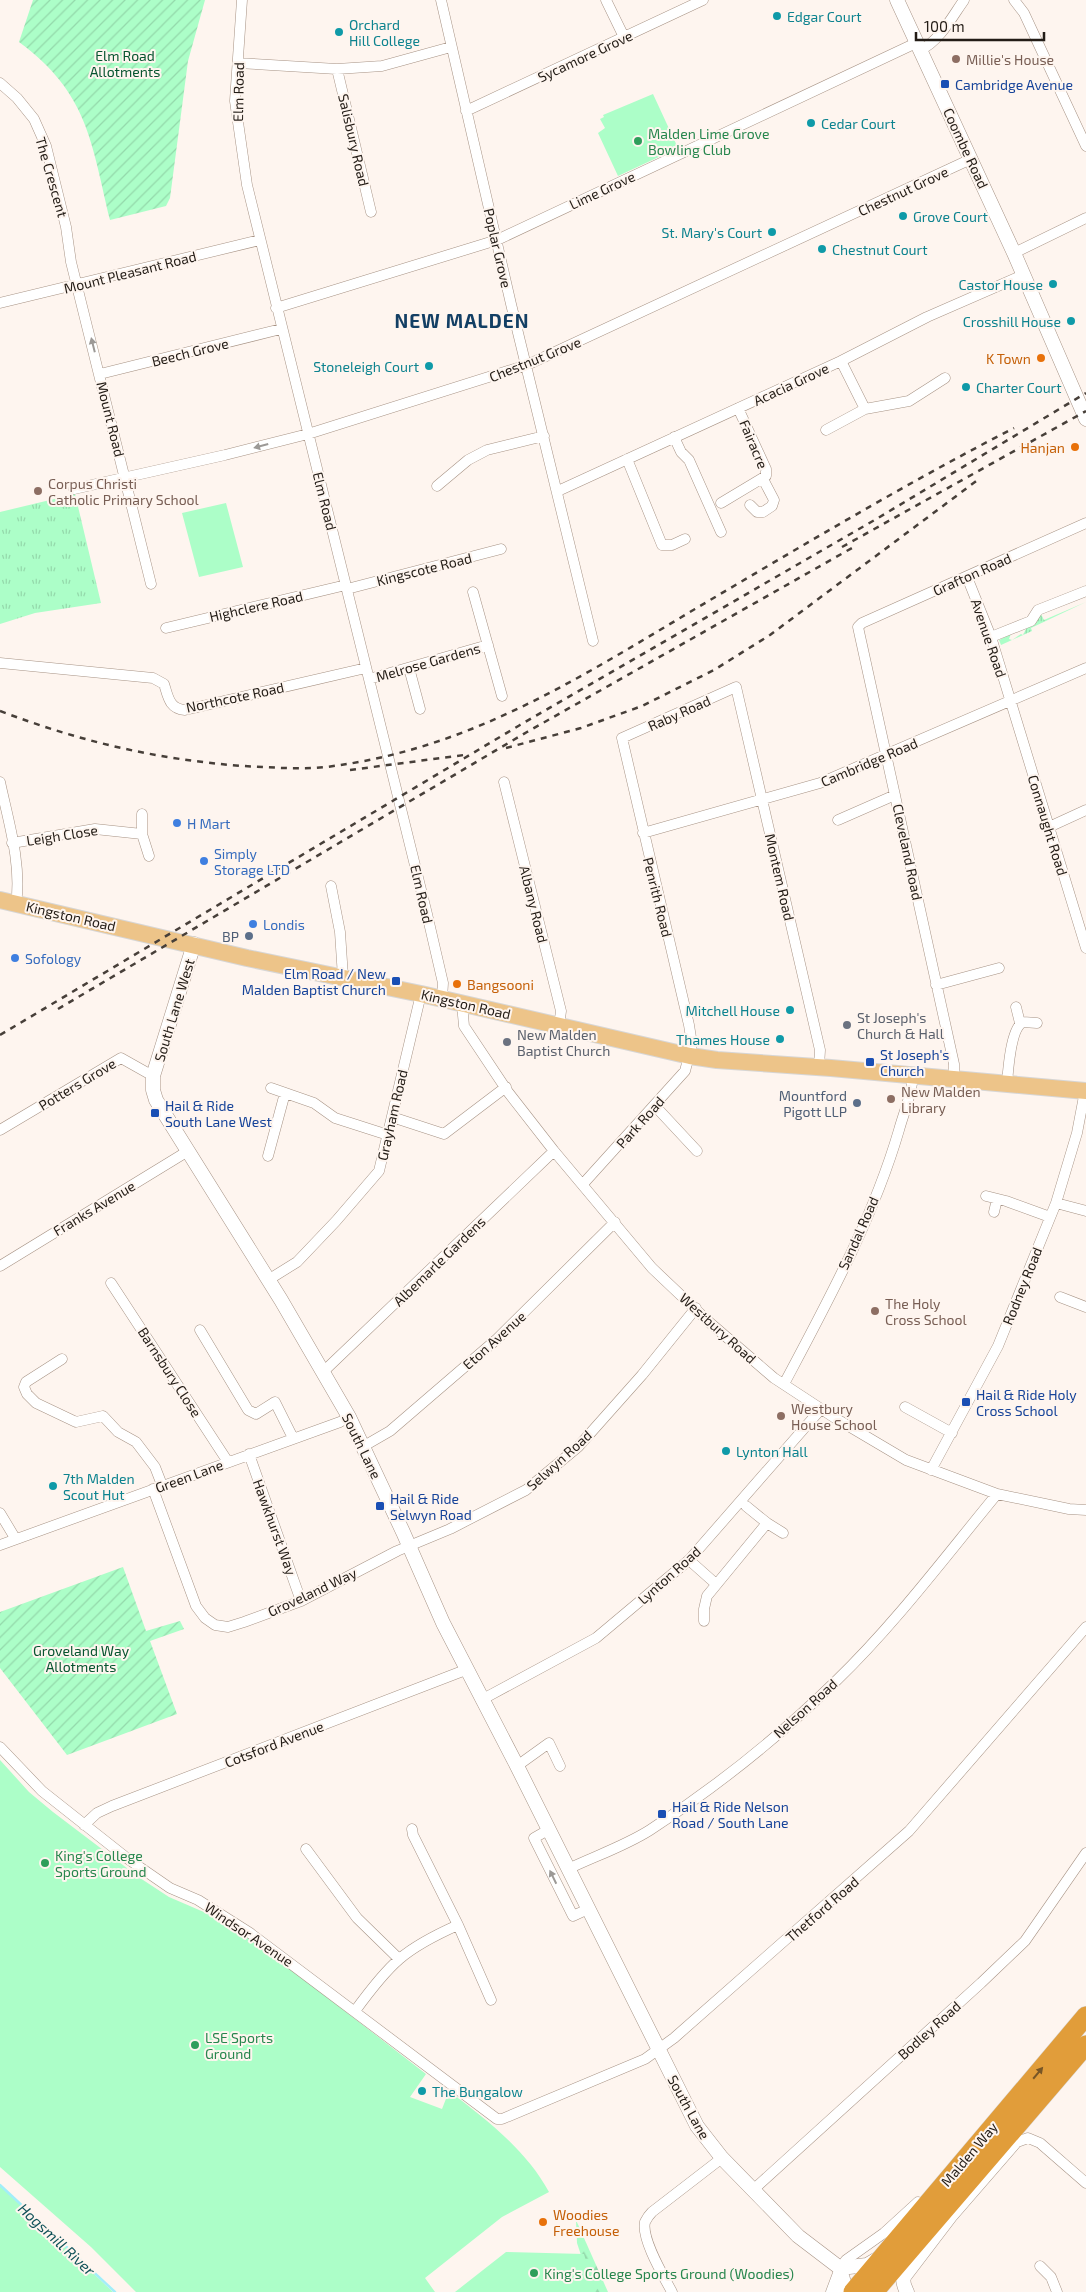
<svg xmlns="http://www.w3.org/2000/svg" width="1086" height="2292" font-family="'Exo 2',sans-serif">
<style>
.grass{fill:url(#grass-tufts)}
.forest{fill:url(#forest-firs)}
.park{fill:#acfec8}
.garden{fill:url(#garden-furrows)}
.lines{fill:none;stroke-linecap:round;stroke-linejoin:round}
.stream{stroke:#a2eef9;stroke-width:2.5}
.street-casing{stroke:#a79385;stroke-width:11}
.secondary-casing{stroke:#a79385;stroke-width:15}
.primary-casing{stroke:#d7d6d5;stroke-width:18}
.highway-casing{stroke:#d7d6d5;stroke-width:20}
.street{stroke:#fff;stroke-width:10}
.secondary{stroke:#fff;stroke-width:14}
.primary{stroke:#edc489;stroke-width:16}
.highway{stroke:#e19d3a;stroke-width:19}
.rail{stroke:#473f39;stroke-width:2.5;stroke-dasharray:6 6;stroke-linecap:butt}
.oneway{fill:#9c9996}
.oneway2{fill:#785626}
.culture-dot{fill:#0f9aa8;stroke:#fef5ef;stroke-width:2}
.education-dot{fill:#8d6e63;stroke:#fef5ef;stroke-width:2}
.transit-dot{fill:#1a4fb4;stroke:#fef5ef;stroke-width:2}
.leisure-dot{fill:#2e9e5b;stroke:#fef5ef;stroke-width:2}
.food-dot{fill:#e8710a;stroke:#fef5ef;stroke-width:2}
.shop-dot{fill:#3f7fe0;stroke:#fef5ef;stroke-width:2}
.service-dot{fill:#5c6f8a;stroke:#fef5ef;stroke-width:2}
.worship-dot{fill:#6b7280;stroke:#fef5ef;stroke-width:2}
.labels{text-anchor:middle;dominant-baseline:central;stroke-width:4;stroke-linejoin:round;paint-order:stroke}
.culture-label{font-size:14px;fill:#0d838f;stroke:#fef5ef;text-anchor:start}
.park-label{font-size:14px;fill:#06542f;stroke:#fef5ef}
.street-label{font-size:14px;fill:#231c16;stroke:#fef5ef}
.education-label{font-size:14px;fill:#785e54;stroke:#fef5ef;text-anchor:start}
.transit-label{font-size:14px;fill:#164399;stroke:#fef5ef;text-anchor:start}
.leisure-label{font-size:14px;fill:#27864d;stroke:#fef5ef;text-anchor:start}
.food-label{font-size:14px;fill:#c56008;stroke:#fef5ef;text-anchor:end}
.shop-label{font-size:14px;fill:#366cbe;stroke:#fef5ef;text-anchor:start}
.service-label{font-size:14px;fill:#4e5e75;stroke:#fef5ef;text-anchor:end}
.worship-label{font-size:14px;fill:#5b616d;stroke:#fef5ef;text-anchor:start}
.water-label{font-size:15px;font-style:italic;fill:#0f5158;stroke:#fef5ef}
.district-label{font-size:19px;font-weight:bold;letter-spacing:1px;fill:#133f64;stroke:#fef5ef}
</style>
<defs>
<pattern id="grass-tufts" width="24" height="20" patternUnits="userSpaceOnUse" patternTransform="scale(1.25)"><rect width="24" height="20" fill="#acfec8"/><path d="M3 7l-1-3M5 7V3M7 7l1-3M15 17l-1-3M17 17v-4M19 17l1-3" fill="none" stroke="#94d9ab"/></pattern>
<pattern id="forest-firs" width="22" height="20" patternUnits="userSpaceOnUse" patternTransform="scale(1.25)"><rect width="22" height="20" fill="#acfec8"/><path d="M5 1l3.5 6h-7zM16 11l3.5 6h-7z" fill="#94d9ab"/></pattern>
<pattern id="garden-furrows" width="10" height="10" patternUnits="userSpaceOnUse" patternTransform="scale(1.25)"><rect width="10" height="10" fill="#acfec8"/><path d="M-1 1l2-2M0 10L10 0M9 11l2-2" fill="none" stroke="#94d9ab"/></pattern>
</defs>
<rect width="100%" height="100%" fill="#fef5ef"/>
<path class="grass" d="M75 494 101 603 35 613 0 624V512Z
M1086 602 1031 628 1032 631 1001 645 999 640 1011 634 1009 639 1012 640 1021 634 1023 635 1027 627 1041 614 1044 620Z"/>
<path class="forest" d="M576 2220 608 2292H593L577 2243Z"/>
<path class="park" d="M653 94 678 148 618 176 598 133 605 128 600 119 604 117 603 115Z
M226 503 243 567 199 577 182 513Z
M0 1760 29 1792 53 1812 140 1878 169 1897 220 1919 270 1953 426 2074 410 2097 442 2109 449 2091C487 2120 526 2150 549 2192L502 2217 425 2278 435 2292H136L91 2247 0 2167Z
M0 2185 113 2292H0Z
M506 2252 584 2254 595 2292H455Z"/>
<path class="garden" d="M33 0H205L188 61 170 198 166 206 110 220C91 141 88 93 19 42Z
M123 1567 146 1631 180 1621 184 1629 150 1641 177 1714 67 1755 0 1668V1612Z"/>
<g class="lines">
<path class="stream" d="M0 2185 115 2292"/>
<defs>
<path id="street" d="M242 0 235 101 247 185 427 914 443 983 442 999
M441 0 511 304 593 641
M606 0 624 37
M1014 0 1024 13 1086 146
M920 50C939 42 952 17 964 0
M238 63 337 69 382 66 451 47
M337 69 371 212
M0 83 17 98 34 119 46 146 66 227 71 262 151 584
M466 111 703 0
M1014 253 1086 218
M0 303 260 240
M276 308 497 240 916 43
M841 361 865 409
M100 374 281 329
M826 430 865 409 909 401 945 378
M674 437 681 452 689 460 721 532
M627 459 662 545H672L685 539
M437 486 468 460 487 450 544 436
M74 489 225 455 308 434 527 365 971 159
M558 491 841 361 927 317 1023 275
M721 503 766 476V469L738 408
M750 505 757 512H763L772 506 774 500 763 479
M967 577 991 637 1086 948
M347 589 501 549
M473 592 502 696
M166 628 346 585
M991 637 1031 621 1038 610 1086 591
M0 663 153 678 164 684C168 696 169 709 185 710L366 668
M409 668 420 709
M369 679 488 645
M0 782C8 820 22 864 16 904
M504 782 561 1011 559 1026
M142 814V834L149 856
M838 820 895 795
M1049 827 1086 810
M643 833 820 783 1086 668
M12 843 95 829 142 834
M331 886 340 932 343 977
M936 985 999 968
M462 1004 464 1026 508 1092 554 1151 652 1268 709 1322 774 1378 835 1418 906 1460 997 1494 1069 1509 1086 1510
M1016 1007 1020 1023
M954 1078V1064L858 627 862 623 1086 523
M1007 1084C1008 1070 1011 1028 1023 1022L1037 1023
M271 1088 314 1103 335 1118 388 1135
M656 1107 697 1151
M392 1117 444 1134 506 1087
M0 1130 121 1058 153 1076
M268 1156 285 1093
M583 1184 685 1071 692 1044 689 1025 622 738 736 687 820 1050 819 1067
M986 1196 1006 1201 1050 1217
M1056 1203 1086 1211
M994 1212 997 1199
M0 1266 188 1151
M268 1280 297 1262 336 1221 379 1171 421 994
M111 1283 228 1462
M1060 1297 1086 1307
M200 1330 248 1410 256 1414 275 1402 293 1438
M62 1359 26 1382 24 1387 27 1394 36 1403 76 1422 103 1416 118 1432 136 1442 155 1467 162 1485
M323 1372 554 1151
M784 1384C827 1303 873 1219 899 1130 904 1112 912 1094 913 1075
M905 1407 952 1433
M364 1446 390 1431 497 1339 615 1222
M249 1454 301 1601
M931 1470 998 1346 1056 1203 1077 1133 1085 1091
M153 1489 196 1606 205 1618 215 1625 228 1627 244 1622 301 1601 397 1551 450 1529 526 1490 578 1447 642 1375 696 1308
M746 1506 767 1523
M0 1513 15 1538
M0 1545 340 1422 349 1417
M689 1560 716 1584
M704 1621V1609L707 1596 767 1523 783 1533
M483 1699 596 1638 689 1560 821 1409
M0 1747 42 1791 128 1859 170 1888 198 1900 250 1933 497 2119H502L645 2059 674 2038 909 1831 1086 1627
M517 1766 549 1743 560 1766
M84 1825 97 1813 112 1806 468 1669
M412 1829 413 1835 458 1925 491 2000
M548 1830 534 1838 573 1916 588 1909
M306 1849 357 1918 398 1958
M568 1869C595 1856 625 1846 650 1830 716 1787 780 1736 836 1681 895 1624 945 1557 997 1494
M355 2011C390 1963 404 1949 458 1925
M753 2190 981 1983 1025 1941 1086 1853
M1040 2266 1051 2277 1057 2292
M904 2280 952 2217 1017 2142 1028 2138 1040 2143 1086 2183
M672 2292C664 2277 641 2239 645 2222 647 2218 649 2215 652 2212L722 2158
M831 2292 840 2268 846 2260 884 2233 918 2202"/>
<path id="secondary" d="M897 0 1014 253 1086 419
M194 944 153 1076V1090L156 1100 281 1300 349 1417 403 1532 443 1623 517 1766 697 2126 722 2158 798 2236 840 2268
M840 2268 867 2265 879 2258
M840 2268 844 2283 842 2292
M907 2292C900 2279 903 2269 910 2257"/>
<path id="primary" d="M0 900 247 958 421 994 690 1056 717 1060 831 1068 1086 1091"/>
<path id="highway" d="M853 2292 1086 2016
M874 2292 1086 2045"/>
</defs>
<use href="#street" class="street-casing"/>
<use href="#secondary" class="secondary-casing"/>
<use href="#primary" class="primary-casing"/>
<use href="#highway" class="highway-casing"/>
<use href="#street" class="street"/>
<use href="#secondary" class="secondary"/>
<use href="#primary" class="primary"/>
<use href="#highway" class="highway"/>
<path class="rail" d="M842 547 1086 411
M0 711C82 742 155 759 242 766 270 767 298 770 326 767 467 750 576 680 695 609 800 547 905 484 1014 428
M506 748 581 728 642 706 714 670 770 635 979 479
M350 770 464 755
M58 1009 527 732 852 548
M0 1035 520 725 878 518 1086 393"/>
</g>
<defs><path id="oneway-solid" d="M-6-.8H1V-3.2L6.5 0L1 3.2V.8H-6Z" transform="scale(1.25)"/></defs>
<g class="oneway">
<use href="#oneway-solid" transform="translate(93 345) rotate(-104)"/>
<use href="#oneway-solid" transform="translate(261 446) rotate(165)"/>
<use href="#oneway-solid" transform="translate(553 1877) rotate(-116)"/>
</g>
<use class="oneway2" href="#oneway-solid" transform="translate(1038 2073) rotate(-50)"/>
<g class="culture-dot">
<circle cx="777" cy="16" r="5"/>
<circle cx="339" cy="32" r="5"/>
<circle cx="811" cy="123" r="5"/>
<circle cx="903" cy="216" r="5"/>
<circle cx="772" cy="232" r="5"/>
<circle cx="822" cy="249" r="5"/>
<circle cx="1053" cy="284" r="5"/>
<circle cx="1071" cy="321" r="5"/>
<circle cx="429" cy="366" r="5"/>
<circle cx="966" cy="387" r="5"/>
<circle cx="790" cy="1010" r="5"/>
<circle cx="780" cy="1039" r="5"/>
<circle cx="726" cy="1451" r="5"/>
<circle cx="53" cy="1486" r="5"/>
<circle cx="422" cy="2091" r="5"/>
</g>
<g class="education-dot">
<circle cx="956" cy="59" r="5"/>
<circle cx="38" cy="491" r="5"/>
<circle cx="891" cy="1099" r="5"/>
<circle cx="875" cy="1311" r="5"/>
<circle cx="781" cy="1416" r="5"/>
</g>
<g class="transit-dot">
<rect x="940" y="79" width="10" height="10" rx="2.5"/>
<rect x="391" y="976" width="10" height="10" rx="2.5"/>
<rect x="865" y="1057" width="10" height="10" rx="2.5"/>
<rect x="150" y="1108" width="10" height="10" rx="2.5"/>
<rect x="961" y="1397" width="10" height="10" rx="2.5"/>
<rect x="375" y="1501" width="10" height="10" rx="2.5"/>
<rect x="657" y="1809" width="10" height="10" rx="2.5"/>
</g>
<g class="leisure-dot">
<circle cx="638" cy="141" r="5"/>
<circle cx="45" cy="1863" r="5"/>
<circle cx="195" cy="2045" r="5"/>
<circle cx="534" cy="2273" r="5"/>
</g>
<g class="food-dot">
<circle cx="1041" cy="358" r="5"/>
<circle cx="1075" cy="447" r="5"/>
<circle cx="457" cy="984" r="5"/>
<circle cx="543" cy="2222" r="5"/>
</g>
<g class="shop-dot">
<circle cx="177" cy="823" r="5"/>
<circle cx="204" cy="861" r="5"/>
<circle cx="253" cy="924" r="5"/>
<circle cx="15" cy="958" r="5"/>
</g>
<g class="service-dot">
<circle cx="249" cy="936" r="5"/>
<circle cx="857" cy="1103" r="5"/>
</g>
<g class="worship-dot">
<circle cx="847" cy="1025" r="5"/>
<circle cx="507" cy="1042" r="5"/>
</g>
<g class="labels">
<g class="culture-label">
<text x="787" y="16">Edgar Court</text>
<text x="349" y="24">Orchard<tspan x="349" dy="16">Hill College</tspan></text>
<text x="821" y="123">Cedar Court</text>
<text x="913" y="216">Grove Court</text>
<text x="762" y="232" text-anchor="end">St. Mary's Court</text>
<text x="832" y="249">Chestnut Court</text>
<text x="1043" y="284" text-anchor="end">Castor House</text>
<text x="1061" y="321" text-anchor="end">Crosshill House</text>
<text x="419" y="366" text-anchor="end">Stoneleigh Court</text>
<text x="976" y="387">Charter Court</text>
<text x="780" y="1010" text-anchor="end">Mitchell House</text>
<text x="770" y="1039" text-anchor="end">Thames House</text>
<text x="736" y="1451">Lynton Hall</text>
<text x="63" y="1478">7th Malden<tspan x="63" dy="16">Scout Hut</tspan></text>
<text x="432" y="2091">The Bungalow</text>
</g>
<g class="park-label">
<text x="125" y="55">Elm Road<tspan x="125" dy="16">Allotments</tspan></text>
<text x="81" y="1650">Groveland Way<tspan x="81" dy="16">Allotments</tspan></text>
</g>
<g class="street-label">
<text transform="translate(585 56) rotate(-25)">Sycamore Grove</text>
<text transform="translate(238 92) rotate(-89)">Elm Road</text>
<text transform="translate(354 140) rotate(77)">Salisbury Road</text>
<text transform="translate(966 148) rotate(65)">Coombe Road</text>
<text transform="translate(52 177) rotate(74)">The Crescent</text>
<text transform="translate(602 190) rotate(-25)">Lime Grove</text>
<text transform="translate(903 191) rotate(-25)">Chestnut Grove</text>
<text transform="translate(498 248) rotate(77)">Poplar Grove</text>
<text transform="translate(130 272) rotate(-14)">Mount Pleasant Road</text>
<text transform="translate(190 352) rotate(-14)">Beech Grove</text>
<text transform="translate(535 359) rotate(-22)">Chestnut Grove</text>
<text transform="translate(791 384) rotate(-25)">Acacia Grove</text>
<text transform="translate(111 419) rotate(76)">Mount Road</text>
<text transform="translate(754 444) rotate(67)">Fairacre</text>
<text transform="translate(325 501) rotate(76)">Elm Road</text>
<text transform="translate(424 569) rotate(-14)">Kingscote Road</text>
<text transform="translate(972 574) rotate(-24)">Grafton Road</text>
<text transform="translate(256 606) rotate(-13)">Highclere Road</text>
<text transform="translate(989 638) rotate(71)">Avenue Road</text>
<text transform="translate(428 662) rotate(-16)">Melrose Gardens</text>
<text transform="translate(235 697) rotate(-12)">Northcote Road</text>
<text transform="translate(679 713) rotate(-24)">Raby Road</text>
<text transform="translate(869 762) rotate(-23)">Cambridge Road</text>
<text transform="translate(1048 825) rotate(73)">Connaught Road</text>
<text transform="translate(62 835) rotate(-9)">Leigh Close</text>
<text transform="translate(908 852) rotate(78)">Cleveland Road</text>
<text transform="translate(780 877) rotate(77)">Montem Road</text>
<text transform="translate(422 894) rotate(77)">Elm Road</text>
<text transform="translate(658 897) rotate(76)">Penrith Road</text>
<text transform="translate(534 904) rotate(76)">Albany Road</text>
<text transform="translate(71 916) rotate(13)">Kingston Road</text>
<text transform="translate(466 1004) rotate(13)">Kingston Road</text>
<text transform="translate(174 1010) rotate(-73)">South Lane West</text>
<text transform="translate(77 1084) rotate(-31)">Potters Grove</text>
<text transform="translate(392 1115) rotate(-77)">Grayham Road</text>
<text transform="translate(640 1122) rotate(-48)">Park Road</text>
<text transform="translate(94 1208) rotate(-31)">Franks Avenue</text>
<text transform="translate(858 1233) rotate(-66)">Sandal Road</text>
<text transform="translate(439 1261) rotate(-44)">Albemarle Gardens</text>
<text transform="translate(1022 1286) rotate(-68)">Rodney Road</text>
<text transform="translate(718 1328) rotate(42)">Westbury Road</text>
<text transform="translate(494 1340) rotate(-42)">Eton Avenue</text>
<text transform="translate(170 1372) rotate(57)">Barnsbury Close</text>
<text transform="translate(362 1446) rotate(64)">South Lane</text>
<text transform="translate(559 1460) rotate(-42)">Selwyn Road</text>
<text transform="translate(189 1476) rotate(-20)">Green Lane</text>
<text transform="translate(275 1527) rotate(70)">Hawkhurst Way</text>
<text transform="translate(669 1575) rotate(-42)">Lynton Road</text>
<text transform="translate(312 1592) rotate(-25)">Groveland Way</text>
<text transform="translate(805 1708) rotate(-42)">Nelson Road</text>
<text transform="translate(274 1744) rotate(-21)">Cotsford Avenue</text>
<text transform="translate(822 1909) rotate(-41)">Thetford Road</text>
<text transform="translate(249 1934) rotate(34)">Windsor Avenue</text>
<text transform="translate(929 2030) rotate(-42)">Bodley Road</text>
<text transform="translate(689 2107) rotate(61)">South Lane</text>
<text transform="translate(969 2154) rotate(-50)">Malden Way</text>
</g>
<g class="education-label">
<text x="966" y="59">Millie's House</text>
<text x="48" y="483">Corpus Christi<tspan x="48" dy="16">Catholic Primary School</tspan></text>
<text x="901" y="1091">New Malden<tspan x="901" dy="16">Library</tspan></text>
<text x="885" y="1303">The Holy<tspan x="885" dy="16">Cross School</tspan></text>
<text x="791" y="1408">Westbury<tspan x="791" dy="16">House School</tspan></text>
</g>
<g class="transit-label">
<text x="955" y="84">Cambridge Avenue</text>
<text x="386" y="973" text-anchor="end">Elm Road / New<tspan x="386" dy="16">Malden Baptist Church</tspan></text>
<text x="880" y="1054">St Joseph's<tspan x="880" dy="16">Church</tspan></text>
<text x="165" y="1105">Hail &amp; Ride<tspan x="165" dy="16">South Lane West</tspan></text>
<text x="976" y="1394">Hail &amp; Ride Holy<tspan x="976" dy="16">Cross School</tspan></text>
<text x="390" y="1498">Hail &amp; Ride<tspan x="390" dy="16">Selwyn Road</tspan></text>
<text x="672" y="1806">Hail &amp; Ride Nelson<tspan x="672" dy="16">Road / South Lane</tspan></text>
</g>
<g class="leisure-label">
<text x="648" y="133">Malden Lime Grove<tspan x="648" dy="16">Bowling Club</tspan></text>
<text x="55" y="1855">King's College<tspan x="55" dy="16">Sports Ground</tspan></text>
<text x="205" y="2037">LSE Sports<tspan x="205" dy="16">Ground</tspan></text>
<text x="544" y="2273">King's College Sports Ground (Woodies)</text>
</g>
<g class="food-label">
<text x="1031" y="358">K Town</text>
<text x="1065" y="447">Hanjan</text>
<text x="467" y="984" text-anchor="start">Bangsooni</text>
<text x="553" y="2214" text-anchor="start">Woodies<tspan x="553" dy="16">Freehouse</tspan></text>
</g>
<g class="shop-label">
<text x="187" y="823">H Mart</text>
<text x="214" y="853">Simply<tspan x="214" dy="16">Storage LTD</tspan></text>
<text x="263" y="924">Londis</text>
<text x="25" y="958">Sofology</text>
</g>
<g class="service-label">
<text x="239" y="936">BP</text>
<text x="847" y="1095">Mountford<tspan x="847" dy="16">Pigott LLP</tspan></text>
</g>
<g class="worship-label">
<text x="857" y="1017">St Joseph's<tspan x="857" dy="16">Church &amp; Hall</tspan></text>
<text x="517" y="1034">New Malden<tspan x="517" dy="16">Baptist Church</tspan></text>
</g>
<g class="water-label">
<text transform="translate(57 2239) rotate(43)">Hogsmill River</text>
</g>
<g class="district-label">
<text x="462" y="320">NEW MALDEN</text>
</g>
</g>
<path d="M916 32v8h128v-8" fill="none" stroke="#231c16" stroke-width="2.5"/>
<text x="924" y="32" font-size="15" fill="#231c16" stroke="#fef5ef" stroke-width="4" paint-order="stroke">100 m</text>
</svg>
